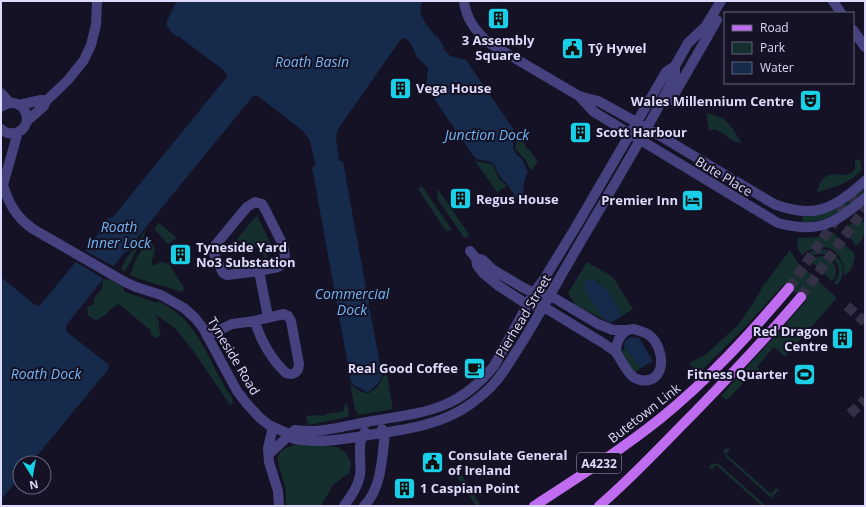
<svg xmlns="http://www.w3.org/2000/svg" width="866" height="507" font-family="'Open Sans',sans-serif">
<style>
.green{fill:#152e2e}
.water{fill:#162a4b}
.pier{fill:#151225}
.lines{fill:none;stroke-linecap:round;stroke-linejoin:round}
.minor-tunnel{stroke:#333045;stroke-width:10;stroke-dasharray:10 5;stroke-linecap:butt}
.major-tunnel{stroke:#333045;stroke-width:10;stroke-dasharray:10 5;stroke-linecap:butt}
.minor{stroke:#45427f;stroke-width:10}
.major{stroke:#c06cf0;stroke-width:10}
.labels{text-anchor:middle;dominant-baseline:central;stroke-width:4;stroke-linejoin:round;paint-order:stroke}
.shield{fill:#151225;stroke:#a29ebb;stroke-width:1}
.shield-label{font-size:12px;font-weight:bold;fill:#dedafb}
.poi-label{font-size:13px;font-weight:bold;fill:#dedafb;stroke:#151225;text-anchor:start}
.street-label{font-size:13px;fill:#dedafb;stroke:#151225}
.water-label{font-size:14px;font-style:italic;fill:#72b5f1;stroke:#151225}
</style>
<rect width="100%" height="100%" fill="#151225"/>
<path class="green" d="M706 113C728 117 730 125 742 143L736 142 715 129 709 131Z
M518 134 523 142 526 145V148L529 149 538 162 531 171 526 161 515 148 517 135Z
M860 159 862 170C851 183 832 188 817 192 824 161 845 184 855 169V160Z
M475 161 492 164 499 179 507 186 497 192Z
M422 186 452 230 446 231 418 189Z
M865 188V192C846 210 829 223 802 222L803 216C829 217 846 205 865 188Z
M438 189 470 236 464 238 437 198Z
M257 215 271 245 265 246 268 258 264 259 263 254 260 251 261 248 255 247 249 250 237 239Z
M857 219 865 223C865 232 864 240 856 246L844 229Z
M159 223 177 238 168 244 155 230V228Z
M146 229 143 238 125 272 121 269 127 257 134 249 141 236Z
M834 233 840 241 854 253 855 259 851 270 844 276C845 250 823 237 802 255L797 248 798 238 819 237Z
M147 240 152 243 155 249C154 255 152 260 151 266L162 262 169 264 184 288 183 291 181 292C165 285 146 283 130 275L134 264Z
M816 249C836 247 852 269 837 285L834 283C849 265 825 244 807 259L804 256Z
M790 250 798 263 837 298 785 357 774 347 757 367 760 370 754 377 751 375 727 400 721 396 806 301 784 284 747 325 698 374 689 363 705 355 738 325 754 302 763 286Z
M824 256C834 260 841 272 832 281L809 260 815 257Z
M587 262 613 277 633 309 622 316 606 288H603L597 280 603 319 575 305 568 293Z
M106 278 122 286 125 292 157 303 158 301C167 306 176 311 184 319 204 339 215 374 232 398L233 403 230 405 194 352 175 328 156 315 159 322V329L161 335 156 338 151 335 150 330 125 309 118 304C109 309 106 317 96 320L88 316 87 307 94 304C93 297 97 293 102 290L103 280Z
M624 345 641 368 635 373 630 368 621 350H624Z
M387 375 393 409 359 415 355 410 350 383C353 388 363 394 369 393 375 391 382 382 383 376Z
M347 402 349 415 348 417 308 425 306 416 320 415 323 416 326 414 344 411V407Z
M301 444 337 447 344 451 350 460 351 465 349 473 333 485 321 506H286C286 500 286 493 285 487 280 464 266 449 301 444Z
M729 448 730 450 726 454 771 494 776 488 779 490 771 498 727 458 724 453V449Z
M713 463 720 465 765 505 764 506H762L716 465 712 470 709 467Z
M451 466 458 469 480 504 476 506 456 475 451 478 447 469Z"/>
<path class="water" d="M177 1H423C415 14 428 25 435 36L436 35 444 47 443 48 450 56 466 60 514 130 513 149 517 155 522 159 526 167 525 168 528 171C524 180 521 192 526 200L524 202 520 197 518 200 505 181 504 182 496 170 497 169 492 162 477 159 474 157 426 87 428 68C424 63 421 62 417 57 412 49 414 44 405 38L401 39 338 129 336 137 339 160 343 162 382 376 380 381 370 391 367 392 355 386 351 382 312 167 315 166V163L310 141 303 131 258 96H253L138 237V240C135 245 131 252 125 252L67 324 66 328 67 332 108 364 109 367 107 372H106L31 463H20V477L1 500V277L35 305 39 306 42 303 100 232 99 231C102 225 107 217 113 217L226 78 227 75 225 71 178 36 177 37 170 31 171 30 167 27 166 23Z
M594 279 603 288H606L622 316 611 323 603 319 584 289 586 280Z
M631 337 639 338 653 361 641 368 624 345 625 341Z"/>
<path class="pier" d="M83 250 115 267 106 280 74 261Z"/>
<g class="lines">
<path class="minor-tunnel" d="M847 306 865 322
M850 414 865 400"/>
<path class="major-tunnel" d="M789 288 857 189
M801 297 865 208"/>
<path class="minor" d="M464 1C466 19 476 32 489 43L579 96 598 101 647 128 774 204C815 220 835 208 865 181
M833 1 841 13
M853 30 865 47
M1 93 10 103
M579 96 594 112 778 223C819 234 834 224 865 198
M671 100 717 20
M19 105 41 100 46 101
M1 107C24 91 38 127 15 133 10 134 5 133 1 129
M27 121 44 106 46 101 68 80 84 60 91 45 96 25 97 1
M1 178C7 200 14 216 33 229L125 282 136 287 161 295 184 308 195 318 203 328 237 391 247 404 260 418 269 425 289 434
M3 185 18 132
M470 251 476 258 477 265 483 273 499 286 528 305 544 307 603 343 616 352
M476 258 483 260 492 269 522 287 534 293 551 296 598 324 613 330H628
M259 271 278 267 282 264 285 257 283 245 266 211 262 204 255 202 247 207 213 248 212 250 223 273 227 275 259 271 268 317
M634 329C639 331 645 332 649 335 666 348 667 385 640 380 637 379 634 378 632 376 625 369 621 360 616 352 616 341 622 329 634 329Z
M207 336 232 324 255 321 262 319 284 314 288 316 291 321 299 364C299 372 293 376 286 373 272 360 260 340 255 321
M273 427 268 448 269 462 278 491 279 506
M289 434 294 439C302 440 310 441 318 441 335 441 352 438 369 435 404 430 443 425 472 403 499 384 506 367 523 341 535 321 547 301 558 281 597 212 639 146 675 76V66
M270 453 295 430C318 434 344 426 367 422 392 417 420 415 444 405 464 397 480 383 494 366L534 293 544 279 574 230 666 72 675 66 688 43 705 27 721 1
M344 506C351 496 358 487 360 475 362 462 356 443 365 432
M364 506C382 488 382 457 385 433L382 429"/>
<path class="major" d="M534 506C577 478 621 450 661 418 709 379 749 335 789 288
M599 506C633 477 662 445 693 414 730 376 766 338 801 297"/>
</g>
<defs>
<symbol id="building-square" viewBox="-11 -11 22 22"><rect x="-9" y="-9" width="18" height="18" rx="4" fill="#19d0e8" stroke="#151225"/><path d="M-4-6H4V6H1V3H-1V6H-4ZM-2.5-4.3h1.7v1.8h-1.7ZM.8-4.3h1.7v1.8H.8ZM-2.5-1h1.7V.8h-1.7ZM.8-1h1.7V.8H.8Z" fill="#111"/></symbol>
<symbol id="civic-square" viewBox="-11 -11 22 22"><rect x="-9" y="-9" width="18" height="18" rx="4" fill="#19d0e8" stroke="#151225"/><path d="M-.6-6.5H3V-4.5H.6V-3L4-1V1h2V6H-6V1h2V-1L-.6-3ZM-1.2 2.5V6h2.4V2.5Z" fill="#111"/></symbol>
<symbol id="theatre-square" viewBox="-11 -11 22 22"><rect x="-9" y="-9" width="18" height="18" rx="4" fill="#19d0e8" stroke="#151225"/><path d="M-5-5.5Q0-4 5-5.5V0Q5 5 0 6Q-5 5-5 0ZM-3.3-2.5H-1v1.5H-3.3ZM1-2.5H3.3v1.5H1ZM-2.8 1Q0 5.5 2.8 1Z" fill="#111"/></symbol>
<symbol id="hotel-square" viewBox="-11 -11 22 22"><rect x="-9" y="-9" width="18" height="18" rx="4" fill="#19d0e8" stroke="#151225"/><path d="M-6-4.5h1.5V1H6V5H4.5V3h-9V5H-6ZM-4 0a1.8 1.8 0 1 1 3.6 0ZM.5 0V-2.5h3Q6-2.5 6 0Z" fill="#111"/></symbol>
<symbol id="cafe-square" viewBox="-11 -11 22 22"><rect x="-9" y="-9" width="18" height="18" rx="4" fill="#19d0e8" stroke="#151225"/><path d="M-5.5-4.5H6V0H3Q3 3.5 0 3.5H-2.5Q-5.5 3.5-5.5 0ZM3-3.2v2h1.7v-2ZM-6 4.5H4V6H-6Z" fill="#111"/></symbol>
<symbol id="stadium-square" viewBox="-11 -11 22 22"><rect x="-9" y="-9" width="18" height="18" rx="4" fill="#19d0e8" stroke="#151225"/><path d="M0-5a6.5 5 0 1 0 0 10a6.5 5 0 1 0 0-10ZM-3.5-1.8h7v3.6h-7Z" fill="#111"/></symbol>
</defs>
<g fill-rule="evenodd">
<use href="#building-square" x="486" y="6" width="25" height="25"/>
<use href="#civic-square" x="560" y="36" width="25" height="25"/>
<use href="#building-square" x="388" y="76" width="25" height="25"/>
<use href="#theatre-square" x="798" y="88" width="25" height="25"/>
<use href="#building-square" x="568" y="120" width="25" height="25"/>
<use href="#building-square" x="448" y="186" width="25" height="25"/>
<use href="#hotel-square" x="680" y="188" width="25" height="25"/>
<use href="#building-square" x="168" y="242" width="25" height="25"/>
<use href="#building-square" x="830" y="326" width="25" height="25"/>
<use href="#cafe-square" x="462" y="356" width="25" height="25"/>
<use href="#stadium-square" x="792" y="362" width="25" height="25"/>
<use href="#civic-square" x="420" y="450" width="25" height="25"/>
<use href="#building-square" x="392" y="476" width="25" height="25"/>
</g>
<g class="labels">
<rect class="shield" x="577" y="453" width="44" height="20" rx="3"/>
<g class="shield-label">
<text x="599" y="463">A4232</text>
</g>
<g class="poi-label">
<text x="498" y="40" text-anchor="middle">3 Assembly<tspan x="498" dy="15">Square</tspan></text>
<text x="588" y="48">Tŷ Hywel</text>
<text x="416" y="88">Vega House</text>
<text x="794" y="101" text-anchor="end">Wales Millennium Centre</text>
<text x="596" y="132">Scott Harbour</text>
<text x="476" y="199">Regus House</text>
<text x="678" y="200" text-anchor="end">Premier Inn</text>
<text x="196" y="247">Tyneside Yard<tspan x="196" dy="15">No3 Substation</tspan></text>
<text x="828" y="331" text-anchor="end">Red Dragon<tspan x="828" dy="15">Centre</tspan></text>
<text x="458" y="368" text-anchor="end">Real Good Coffee</text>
<text x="788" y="374" text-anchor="end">Fitness Quarter</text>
<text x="448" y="455">Consulate General<tspan x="448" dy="15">of Ireland</tspan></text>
<text x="420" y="488">1 Caspian Point</text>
</g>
<g class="street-label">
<text transform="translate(724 176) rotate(31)">Bute Place</text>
<text transform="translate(523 316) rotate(-59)">Pierhead Street</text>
<text transform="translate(234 356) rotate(59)">Tyneside Road</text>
<text transform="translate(644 413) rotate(-38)">Butetown Link</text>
</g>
<g class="water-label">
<text x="312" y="61">Roath Basin</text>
<text x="487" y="134">Junction Dock</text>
<text x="119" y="226">Roath<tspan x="119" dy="16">Inner Lock</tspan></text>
<text x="352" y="293">Commercial<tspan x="352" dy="16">Dock</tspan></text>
<text x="46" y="373">Roath Dock</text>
</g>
</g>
<rect width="866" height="507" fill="none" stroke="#dedafb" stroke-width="4"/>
<rect x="724" y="12" width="130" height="72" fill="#151225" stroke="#65627b"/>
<rect x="732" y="25" width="20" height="6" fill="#c06cf0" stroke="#65627b"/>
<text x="760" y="32" font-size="12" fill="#dedafb">Road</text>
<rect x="732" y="42" width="20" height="12" fill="#152e2e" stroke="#65627b"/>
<text x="760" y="52" font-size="12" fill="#dedafb">Park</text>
<rect x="732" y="62" width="20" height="12" fill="#162a4b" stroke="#65627b"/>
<text x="760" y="72" font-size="12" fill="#dedafb">Water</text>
<g transform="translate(32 475) rotate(169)"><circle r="19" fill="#151225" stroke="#65627b"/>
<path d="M0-3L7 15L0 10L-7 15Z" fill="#19d0e8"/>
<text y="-6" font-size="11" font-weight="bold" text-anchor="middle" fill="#dedafb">N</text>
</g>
</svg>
